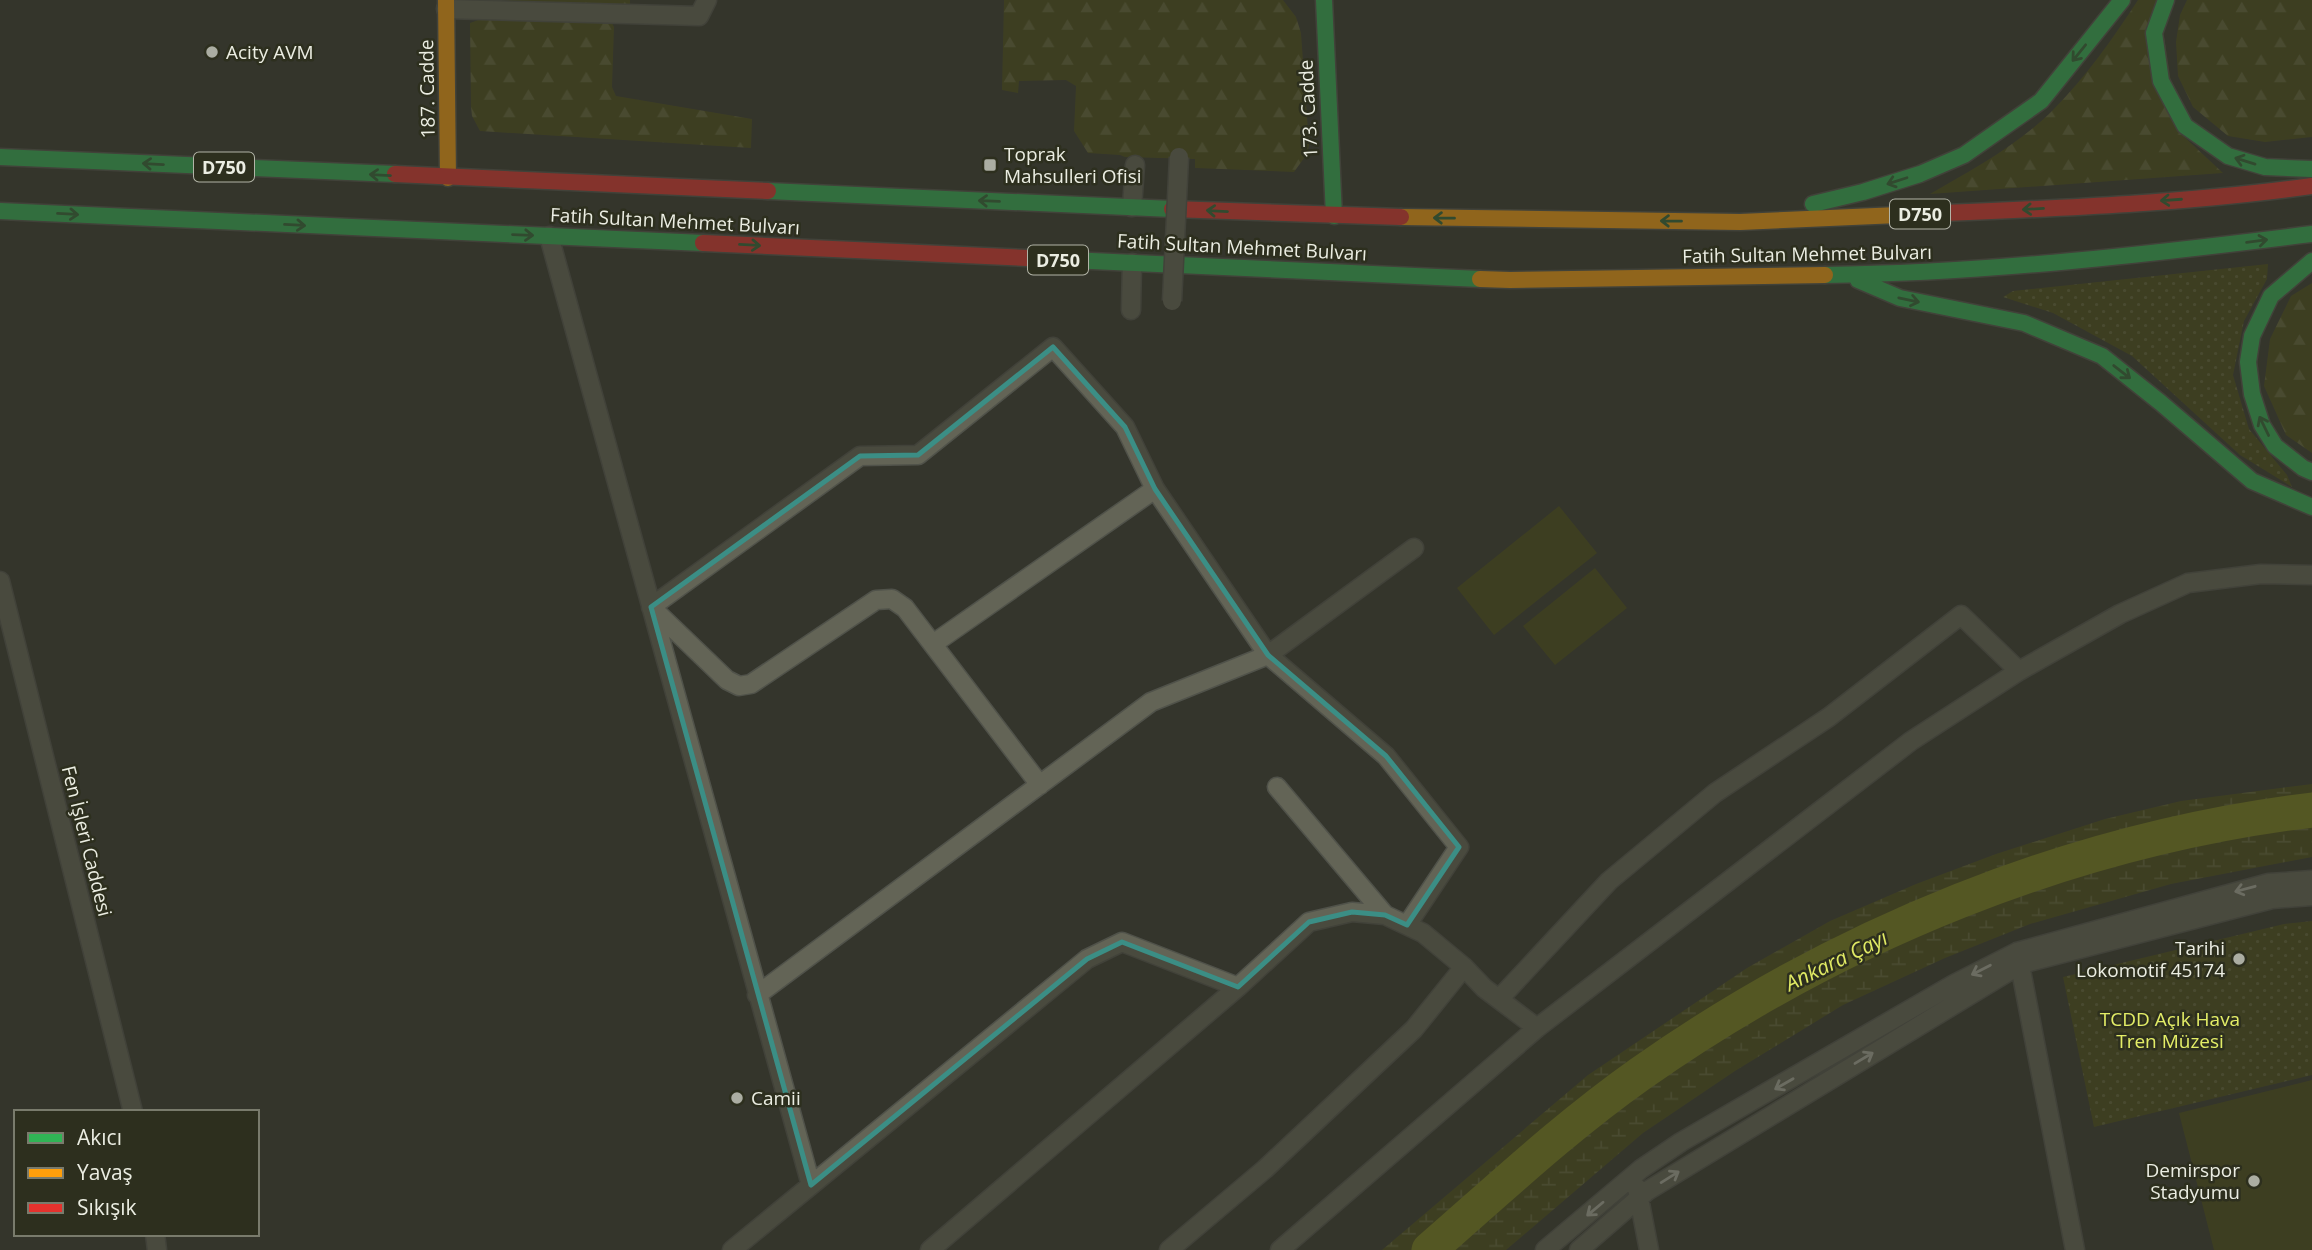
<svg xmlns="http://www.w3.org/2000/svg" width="2312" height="1250" font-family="'Open Sans',sans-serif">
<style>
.grass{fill:url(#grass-dots)}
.forest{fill:url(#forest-firs)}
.wetland{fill:url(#wetland-marsh)}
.pitch{fill:#484b15}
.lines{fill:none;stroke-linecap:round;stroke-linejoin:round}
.river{stroke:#7b811a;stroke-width:35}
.street-casing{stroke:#50524a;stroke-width:21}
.fast-casing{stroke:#50524a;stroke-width:19}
.slow-casing{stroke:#50524a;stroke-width:19}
.jam-casing{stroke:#50524a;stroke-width:19}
.street{stroke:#636456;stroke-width:18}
.fast{stroke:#30b455;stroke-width:16}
.slow{stroke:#ff9f0a;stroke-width:16}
.jam{stroke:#e5322d;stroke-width:16}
.street-bridge-casing{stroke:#50524a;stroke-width:21;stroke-linecap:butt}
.street-bridge{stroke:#636456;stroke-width:18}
.oneway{stroke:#2e6434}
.oneway2{stroke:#aeafa3}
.marked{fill:none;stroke:#3b8e85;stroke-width:5;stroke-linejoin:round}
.poi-dot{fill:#abada2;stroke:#2d2f1e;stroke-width:2.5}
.labels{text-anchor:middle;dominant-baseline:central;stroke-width:5;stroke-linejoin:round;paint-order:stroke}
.shield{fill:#2d2f1e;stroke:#b2b4a7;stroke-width:2}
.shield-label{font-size:18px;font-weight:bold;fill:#ebede2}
.poi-label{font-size:19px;fill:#ebede2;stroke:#2d2f1e;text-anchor:start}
.street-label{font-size:19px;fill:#ebede2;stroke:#2d2f1e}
.park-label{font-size:19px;fill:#e3ed67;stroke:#2d2f1e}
.water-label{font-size:21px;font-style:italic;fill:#e0ea64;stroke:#2d2f1e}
</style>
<defs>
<pattern id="grass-dots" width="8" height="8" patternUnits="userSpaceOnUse" patternTransform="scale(1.75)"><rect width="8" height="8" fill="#484b15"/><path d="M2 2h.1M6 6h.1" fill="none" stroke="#636537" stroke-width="1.8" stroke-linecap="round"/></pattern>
<pattern id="forest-firs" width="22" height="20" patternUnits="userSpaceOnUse" patternTransform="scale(1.75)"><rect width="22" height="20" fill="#484b15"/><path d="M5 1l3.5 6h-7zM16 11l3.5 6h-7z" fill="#636537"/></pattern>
<pattern id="wetland-marsh" width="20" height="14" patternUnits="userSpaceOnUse" patternTransform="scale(1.75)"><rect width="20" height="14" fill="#484b15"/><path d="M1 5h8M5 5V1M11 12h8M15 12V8" fill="none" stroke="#636537"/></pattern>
</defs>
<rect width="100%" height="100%" fill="#34352c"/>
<path class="grass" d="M2268 264 2267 279 2244 321 2233 375 2249 429 2287 475 2292 487 2240 455 2132 356 2053 313 2003 297 2013 291Z
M2312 921V1075L2094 1127 2063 977 2284 924Z"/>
<path class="forest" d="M489 0H630V5Z
M1004 0H1283L1296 17 1301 33 1309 145 1307 154 1294 172 1195 168V159L1125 157 1120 155 1088 153 1074 131 1076 86 1066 80 1019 81 1018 93 1002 90Z
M2138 0H2158L2179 132 2223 173 1930 194C1973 169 2018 145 2053 110 2085 78 2114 37 2138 0Z
M2187 0H2312V137L2265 142 2228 136 2193 107 2178 76 2176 42 2180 15Z
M492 18 612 23 614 27 612 87 616 96 752 119 751 148 480 131 472 116 471 107 470 23 481 19Z
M2312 283V453L2286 435 2264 386 2270 339 2291 296Z"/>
<path class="wetland" d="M2312 784V857L2171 884 2030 924 1945 958 1843 1005 1735 1071 1643 1133 1506 1250H1382L1588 1075 1747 968 1830 921 1916 884 1996 854 2105 819 2181 801Z"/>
<path class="pitch" d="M1559 506 1597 553 1494 635 1457 588Z
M1595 568 1627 608 1555 665 1523 626Z
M2312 1080V1250H2214L2179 1113Z"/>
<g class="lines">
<path class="river" d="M1429 1250C1498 1190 1565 1127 1640 1074 1837 935 2072 839 2312 810"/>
<defs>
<path id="street" d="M446 9 699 16 707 0
M1132 207 1135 165
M549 236 811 1185
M1131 310 1132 263
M0 581 133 1112
M651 607 860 456 918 455 1053 347 1125 427 1155 489 1268 655 1386 756 1459 847 1407 925
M651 607 727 680 739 686 751 684 876 600 892 599 905 608 1040 785
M933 644 1155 489
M1277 787 1385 915
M2018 955 2075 1250
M757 995 1151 702 1268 655 1414 548
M1499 999 1609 881 1715 793 1829 717 1961 615 2019 671
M1637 1188 1649 1250
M155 1234 157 1250
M732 1250 1087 959 1122 942 1238 987
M930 1250 1238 987 1309 922 1352 912 1385 915 1423 933 1464 967 1484 988 1537 1028
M1169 1250 1265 1169 1414 1029 1464 967
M1280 1250 1537 1028 1911 741 2019 671 2120 614 2188 583 2261 574 2312 575
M1545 1250 1641 1169 1681 1142 1954 984 2017 952 2269 883 2312 880
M1579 1250 1647 1191 2021 964 2272 899 2312 896"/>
<path id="fast" d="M1324 0 1334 216
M2166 0 2154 33 2161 81 2185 126 2228 156 2265 167 2312 169
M0 157 395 174
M768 191 1172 209
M1813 204 1863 192 1920 174 1964 155 2041 101 2122 0
M0 211 703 243
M1070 260 1480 279
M2312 261 2271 296 2252 336 2248 362 2252 394 2262 425 2275 446 2303 468 2312 472
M1825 275C1988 273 2150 254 2312 234
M1858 280 1900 298 2024 323 2102 356 2161 403 2252 481 2312 507"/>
<path id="slow" d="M446 0 448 178
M1401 217 1740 222 1944 213
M1480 279 1510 280 1825 275"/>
<path id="jam" d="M395 174 768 191
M1172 209 1401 217
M1944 213C2067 208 2190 203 2312 186
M703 243 1070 260"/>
</defs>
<use href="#street" class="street-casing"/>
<use href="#fast" class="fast-casing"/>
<use href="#slow" class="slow-casing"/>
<use href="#jam" class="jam-casing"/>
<use href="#street" class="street"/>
<use href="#fast" class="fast"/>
<use href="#slow" class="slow"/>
<use href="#jam" class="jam"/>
<defs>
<path id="street-bridge" d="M1172 301 1179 157"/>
</defs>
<use href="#street-bridge" class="street-bridge-casing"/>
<use href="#street-bridge" class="street-bridge"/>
</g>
<defs><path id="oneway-shaft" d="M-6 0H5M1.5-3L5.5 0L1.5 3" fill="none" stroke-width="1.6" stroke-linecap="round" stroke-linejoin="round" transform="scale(1.75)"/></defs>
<g class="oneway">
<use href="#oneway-shaft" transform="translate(2079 53) rotate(129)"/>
<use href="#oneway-shaft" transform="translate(2245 161) rotate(-163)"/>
<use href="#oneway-shaft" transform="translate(153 164) rotate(-177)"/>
<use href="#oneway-shaft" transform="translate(380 175) rotate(-177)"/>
<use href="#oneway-shaft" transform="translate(1897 181) rotate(162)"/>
<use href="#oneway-shaft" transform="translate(2171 200) rotate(176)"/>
<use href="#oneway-shaft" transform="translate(989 201) rotate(-178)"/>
<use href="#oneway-shaft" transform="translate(2033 209) rotate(177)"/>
<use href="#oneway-shaft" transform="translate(1217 211) rotate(-177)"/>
<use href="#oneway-shaft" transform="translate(68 214) rotate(3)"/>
<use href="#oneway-shaft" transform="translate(1444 218) rotate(-179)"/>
<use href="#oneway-shaft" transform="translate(1671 221) rotate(-179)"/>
<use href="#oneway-shaft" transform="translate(295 225) rotate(3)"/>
<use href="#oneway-shaft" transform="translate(523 235) rotate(2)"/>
<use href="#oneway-shaft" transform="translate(2257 241) rotate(-7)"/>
<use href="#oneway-shaft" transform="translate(750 245) rotate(3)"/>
<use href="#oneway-shaft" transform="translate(1909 300) rotate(12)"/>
<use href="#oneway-shaft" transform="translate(2122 372) rotate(38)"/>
<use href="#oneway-shaft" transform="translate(2264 426) rotate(-116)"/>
</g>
<g class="oneway2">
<use href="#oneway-shaft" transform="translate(2245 889) rotate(165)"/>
<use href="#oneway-shaft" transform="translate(1981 970) rotate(153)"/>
<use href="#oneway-shaft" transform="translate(1864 1058) rotate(-31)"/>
<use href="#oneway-shaft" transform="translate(1784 1084) rotate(150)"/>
<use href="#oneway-shaft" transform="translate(1670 1177) rotate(-32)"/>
<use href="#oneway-shaft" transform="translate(1595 1209) rotate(140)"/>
</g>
<path d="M0 0H2312V1250H0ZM1053 347 1125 427 1155 489 1268 655 1386 756 1459 847 1407 925 1385 915 1352 912 1309 922 1238 987 1122 942 1087 959 811 1185 651 607 860 456 918 455Z" fill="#34352c" fill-opacity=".55" fill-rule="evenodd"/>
<path class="marked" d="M1053 347 1125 427 1155 489 1268 655 1386 756 1459 847 1407 925 1385 915 1352 912 1309 922 1238 987 1122 942 1087 959 811 1185 651 607 860 456 918 455Z"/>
<g class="poi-dot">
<circle cx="212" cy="52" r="7"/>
<rect x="983" y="158" width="14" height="14" rx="3.5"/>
<circle cx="2239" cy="959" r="7"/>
<circle cx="737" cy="1098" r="7"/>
<circle cx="2254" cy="1181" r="7"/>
</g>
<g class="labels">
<g class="shield">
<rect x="194" y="152.5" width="60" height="29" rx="5"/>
<rect x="1890" y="199.5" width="60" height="29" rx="5"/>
<rect x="1028" y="245.5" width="60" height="29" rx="5"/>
</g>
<g class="shield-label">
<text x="224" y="167">D750</text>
<text x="1920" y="214">D750</text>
<text x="1058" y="260">D750</text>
</g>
<g class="poi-label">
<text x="226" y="52">Acity AVM</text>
<text x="1004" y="154">Toprak<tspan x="1004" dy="22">Mahsulleri Ofisi</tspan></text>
<text x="2225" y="948" text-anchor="end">Tarihi<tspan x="2225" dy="22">Lokomotif 45174</tspan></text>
<text x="751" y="1098">Camii</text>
<text x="2240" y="1170" text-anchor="end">Demirspor<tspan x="2240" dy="22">Stadyumu</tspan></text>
</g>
<g class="street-label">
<text transform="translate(427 89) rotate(-91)">187. Cadde</text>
<text transform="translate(1308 109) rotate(-93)">173. Cadde</text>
<text transform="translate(675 221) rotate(3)">Fatih Sultan Mehmet Bulvarı</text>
<text transform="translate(1242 247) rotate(3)">Fatih Sultan Mehmet Bulvarı</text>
<text transform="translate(1807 254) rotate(-1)">Fatih Sultan Mehmet Bulvarı</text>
<text transform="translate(87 841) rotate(76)">Fen İşleri Caddesi</text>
</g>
<g class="park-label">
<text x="2170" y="1019">TCDD Açık Hava<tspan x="2170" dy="22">Tren Müzesi</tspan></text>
</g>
<g class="water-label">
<text transform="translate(1836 960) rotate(-26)">Ankara Çayı</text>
</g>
</g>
<rect x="14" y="1110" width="245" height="126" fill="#2d2f1e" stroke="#797b6c" stroke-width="2"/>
<rect x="28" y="1133" width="35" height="10" fill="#30b455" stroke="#797b6c" stroke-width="2"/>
<text x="77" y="1145" font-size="21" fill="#ebede2">Akıcı</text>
<rect x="28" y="1168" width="35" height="10" fill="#ff9f0a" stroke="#797b6c" stroke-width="2"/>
<text x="77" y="1180" font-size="21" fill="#ebede2">Yavaş</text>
<rect x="28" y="1203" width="35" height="10" fill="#e5322d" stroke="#797b6c" stroke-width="2"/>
<text x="77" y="1215" font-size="21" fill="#ebede2">Sıkışık</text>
</svg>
